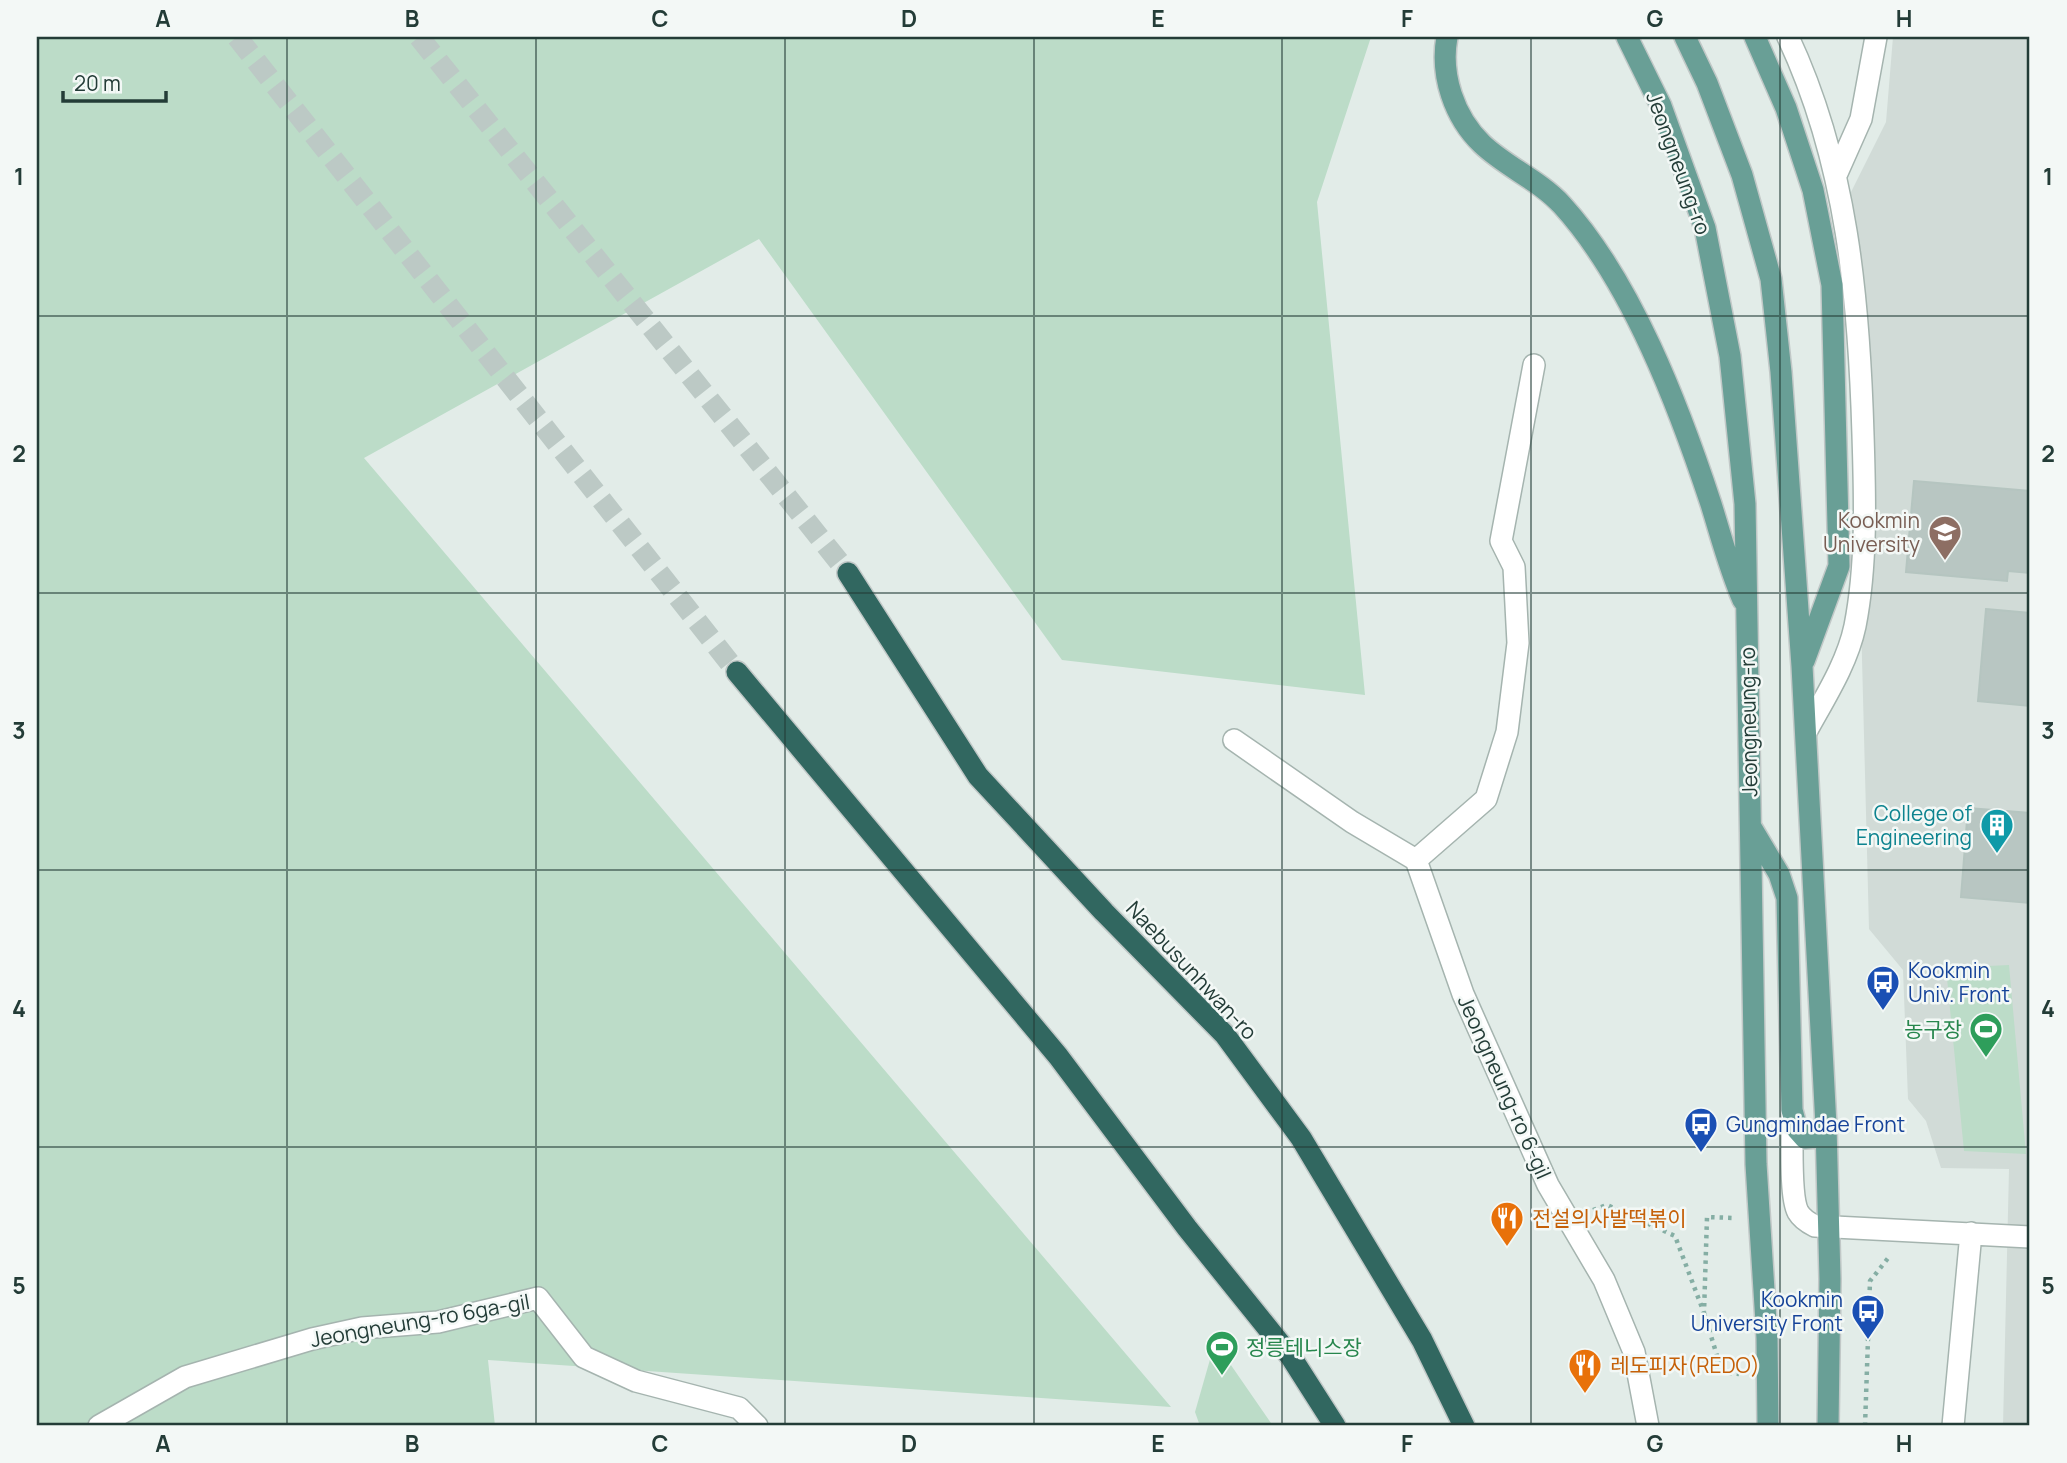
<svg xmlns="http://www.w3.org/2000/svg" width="2067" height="1463" font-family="Manrope,'Noto Sans KR',sans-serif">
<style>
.built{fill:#d1dbd7}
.green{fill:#bcdcc8}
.building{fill:#b8c6c2;stroke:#b5c5c0;stroke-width:2}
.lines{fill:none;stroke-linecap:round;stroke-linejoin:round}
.highway-tunnel{stroke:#bcc9c5;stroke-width:21;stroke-dasharray:21 10;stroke-linecap:butt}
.minor-casing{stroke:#a5b4af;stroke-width:24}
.major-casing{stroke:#c1c8c7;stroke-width:24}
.highway-casing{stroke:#c1c8c7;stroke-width:24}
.path{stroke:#85aea4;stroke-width:4.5;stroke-dasharray:3.5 5;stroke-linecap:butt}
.minor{stroke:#fff;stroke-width:21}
.major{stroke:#699f96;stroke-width:21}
.highway{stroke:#316760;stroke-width:21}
.grid{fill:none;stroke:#233c37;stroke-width:2;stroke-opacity:0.55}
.labels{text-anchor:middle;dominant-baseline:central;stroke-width:5;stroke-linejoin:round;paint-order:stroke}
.street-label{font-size:21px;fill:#233c37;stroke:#f3f8f6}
.education-label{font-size:21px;fill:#785e54;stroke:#f3f8f6;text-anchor:end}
.culture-label{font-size:21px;fill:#0d838f;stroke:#f3f8f6;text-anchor:end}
.transit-label{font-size:21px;fill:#164399;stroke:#f3f8f6;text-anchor:start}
.leisure-label{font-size:21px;fill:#27864d;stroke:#f3f8f6;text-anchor:end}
.food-label{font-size:21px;fill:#c56008;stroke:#f3f8f6;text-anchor:start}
.neatline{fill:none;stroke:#233c37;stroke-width:2.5}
.grid-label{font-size:23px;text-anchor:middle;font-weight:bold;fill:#233c37}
</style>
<rect width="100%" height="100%" fill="#e2ece8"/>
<path class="built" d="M1893 37H2030V1426H2003L2009 1169 1941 1168 1926 1121 1908 1099 1903 970 1869 929 1850 194 1886 122Z"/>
<path class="green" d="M37 37H1371L1317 202 1365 695 1062 660 759 239 364 458 1171 1407 488 1360 495 1426H37Z
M2009 965 2026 1154 1964 1151 1946 968Z
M1215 1342 1273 1426H1200L1195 1412Z"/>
<path class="building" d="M1914 481 2030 491V573L2008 571 2007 581 1906 572Z
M1986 609 2030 613V706L1978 701Z
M1968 808 2030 813V903L1961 897Z"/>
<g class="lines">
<path class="highway-tunnel" d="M237 37 737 672
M419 37 848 573"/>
<defs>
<path id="minor" d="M1788 37C1847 163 1859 298 1863 435 1865 497 1867 565 1855 626 1847 664 1824 699 1806 732
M1837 173 1861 119 1876 37
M1234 740 1352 822 1416 860 1463 994 1548 1185 1604 1280 1634 1352 1648 1426
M1416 860 1486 799 1507 732 1518 643 1514 567 1501 541 1534 365
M1792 1112C1793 1134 1789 1195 1798 1212 1802 1219 1809 1223 1815 1226L2030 1237
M99 1426 185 1377 312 1339 362 1328 438 1322 538 1298 584 1357 636 1381 739 1408 757 1426
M1953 1426 1971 1233"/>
<path id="major" d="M1447 37C1440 75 1454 117 1482 144 1506 167 1539 180 1562 205 1632 282 1679 407 1711 504 1721 536 1729 568 1743 600
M1627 37 1661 106 1705 228 1730 356 1745 504 1756 1164 1767 1338 1768 1426
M1685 37 1707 83 1742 175 1771 279 1781 372 1802 666 1826 1126 1830 1279 1828 1426
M1755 37 1786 108 1813 190 1832 285 1839 566 1804 661
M1751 827 1779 874 1787 898 1792 1110 1797 1129 1805 1138 1819 1137 1826 1126"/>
<path id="highway" d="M848 573 978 776 1104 912 1225 1035 1301 1138 1422 1340 1464 1426
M737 672 1058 1056 1187 1228 1291 1357 1335 1426"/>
</defs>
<use href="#minor" class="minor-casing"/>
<use href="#major" class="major-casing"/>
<use href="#highway" class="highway-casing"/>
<path class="path" d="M1593 1210 1607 1205 1675 1236 1704 1313 1707 1217 1734 1218
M1704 1313 1722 1372 1739 1374
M1865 1426 1870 1281 1889 1257"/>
<use href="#minor" class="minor"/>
<use href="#major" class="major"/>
<use href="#highway" class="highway"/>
</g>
<path class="grid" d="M287 37V1426M536 37V1426M785 37V1426M1034 37V1426M1282 37V1426M1531 37V1426M1780 37V1426M37 316H2030M37 593H2030M37 870H2030M37 1147H2030"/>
<defs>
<symbol id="university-pin" viewBox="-11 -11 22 30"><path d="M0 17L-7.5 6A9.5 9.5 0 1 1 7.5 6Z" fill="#8d6e63" stroke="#f3f8f6"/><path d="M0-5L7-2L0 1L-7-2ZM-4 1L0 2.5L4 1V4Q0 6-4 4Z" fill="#fff"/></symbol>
<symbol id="building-pin" viewBox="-11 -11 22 30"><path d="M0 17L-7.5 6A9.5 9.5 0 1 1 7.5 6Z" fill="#0f9aa8" stroke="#f3f8f6"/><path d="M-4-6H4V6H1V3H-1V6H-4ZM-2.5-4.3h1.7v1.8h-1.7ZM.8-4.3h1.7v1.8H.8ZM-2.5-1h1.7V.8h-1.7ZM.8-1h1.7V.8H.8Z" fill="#fff"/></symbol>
<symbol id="bus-pin" viewBox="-11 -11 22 30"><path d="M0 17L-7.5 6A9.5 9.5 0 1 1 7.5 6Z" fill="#1a4fb4" stroke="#f3f8f6"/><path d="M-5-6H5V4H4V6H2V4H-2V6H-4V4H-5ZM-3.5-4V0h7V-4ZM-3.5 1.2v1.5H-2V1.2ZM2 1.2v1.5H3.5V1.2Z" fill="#fff"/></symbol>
<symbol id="stadium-pin" viewBox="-11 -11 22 30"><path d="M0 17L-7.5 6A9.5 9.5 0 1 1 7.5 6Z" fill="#2e9e5b" stroke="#f3f8f6"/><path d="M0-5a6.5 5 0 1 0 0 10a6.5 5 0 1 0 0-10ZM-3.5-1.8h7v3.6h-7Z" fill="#fff"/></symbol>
<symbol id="restaurant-pin" viewBox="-11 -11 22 30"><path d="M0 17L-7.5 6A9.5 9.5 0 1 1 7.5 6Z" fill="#e8710a" stroke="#f3f8f6"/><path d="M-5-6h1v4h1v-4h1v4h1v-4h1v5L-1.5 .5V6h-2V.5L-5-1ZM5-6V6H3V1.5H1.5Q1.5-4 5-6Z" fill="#fff"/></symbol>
</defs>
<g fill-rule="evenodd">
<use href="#university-pin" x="1926" y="513" width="38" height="52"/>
<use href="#building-pin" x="1978" y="806" width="38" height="52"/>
<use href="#bus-pin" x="1864" y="963" width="38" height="52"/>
<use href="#stadium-pin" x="1967" y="1010" width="38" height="52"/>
<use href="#bus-pin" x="1682" y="1105" width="38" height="52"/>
<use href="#restaurant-pin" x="1488" y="1199" width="38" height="52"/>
<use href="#bus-pin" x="1849" y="1292" width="38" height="52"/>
<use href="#stadium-pin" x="1203" y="1328" width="38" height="52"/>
<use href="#restaurant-pin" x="1566" y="1346" width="38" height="52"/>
</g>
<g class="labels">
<g class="street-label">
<text transform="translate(1679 163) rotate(70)">Jeongneung-ro</text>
<text transform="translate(1748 722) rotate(-91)">Jeongneung-ro</text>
<text transform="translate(1192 970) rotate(47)">Naebusunhwan-ro</text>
<text transform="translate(1505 1087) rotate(66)">Jeongneung-ro 6-gil</text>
<text transform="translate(420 1320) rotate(-10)">Jeongneung-ro 6ga-gil</text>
</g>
<g class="education-label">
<text x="1920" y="520">Kookmin<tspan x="1920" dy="24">University</tspan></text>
</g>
<g class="culture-label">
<text x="1972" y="813">College of<tspan x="1972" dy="24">Engineering</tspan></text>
</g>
<g class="transit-label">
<text x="1908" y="970">Kookmin<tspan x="1908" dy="24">Univ. Front</tspan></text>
<text x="1726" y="1124">Gungmindae Front</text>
<text x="1843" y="1299" text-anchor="end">Kookmin<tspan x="1843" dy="24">University Front</tspan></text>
</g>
<g class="leisure-label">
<text x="1962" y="1029">농구장</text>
<text x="1246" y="1347" text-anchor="start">정릉테니스장</text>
</g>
<g class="food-label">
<text x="1532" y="1218">전설의사발떡볶이</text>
<text x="1610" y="1365">레도피자(REDO)</text>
</g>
</g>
<rect width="2067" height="1463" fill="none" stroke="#f3f8f6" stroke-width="77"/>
<path d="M63 91v10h103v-10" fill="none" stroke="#233c37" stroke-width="3.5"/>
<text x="74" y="91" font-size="21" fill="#233c37" stroke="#f3f8f6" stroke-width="5" paint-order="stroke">20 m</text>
<rect x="38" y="38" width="1990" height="1386" class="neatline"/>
<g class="grid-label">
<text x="163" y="27">A</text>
<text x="412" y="27">B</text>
<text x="660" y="27">C</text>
<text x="909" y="27">D</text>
<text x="1158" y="27">E</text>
<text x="1407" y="27">F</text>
<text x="1655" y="27">G</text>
<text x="1904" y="27">H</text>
<text x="19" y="185">1</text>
<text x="2048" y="185">1</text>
<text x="19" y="462">2</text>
<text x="2048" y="462">2</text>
<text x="19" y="739">3</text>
<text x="2048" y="739">3</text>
<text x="19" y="1017">4</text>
<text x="2048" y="1017">4</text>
<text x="19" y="1294">5</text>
<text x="2048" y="1294">5</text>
<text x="163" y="1452">A</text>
<text x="412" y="1452">B</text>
<text x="660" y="1452">C</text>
<text x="909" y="1452">D</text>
<text x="1158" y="1452">E</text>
<text x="1407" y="1452">F</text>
<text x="1655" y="1452">G</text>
<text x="1904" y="1452">H</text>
</g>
</svg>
